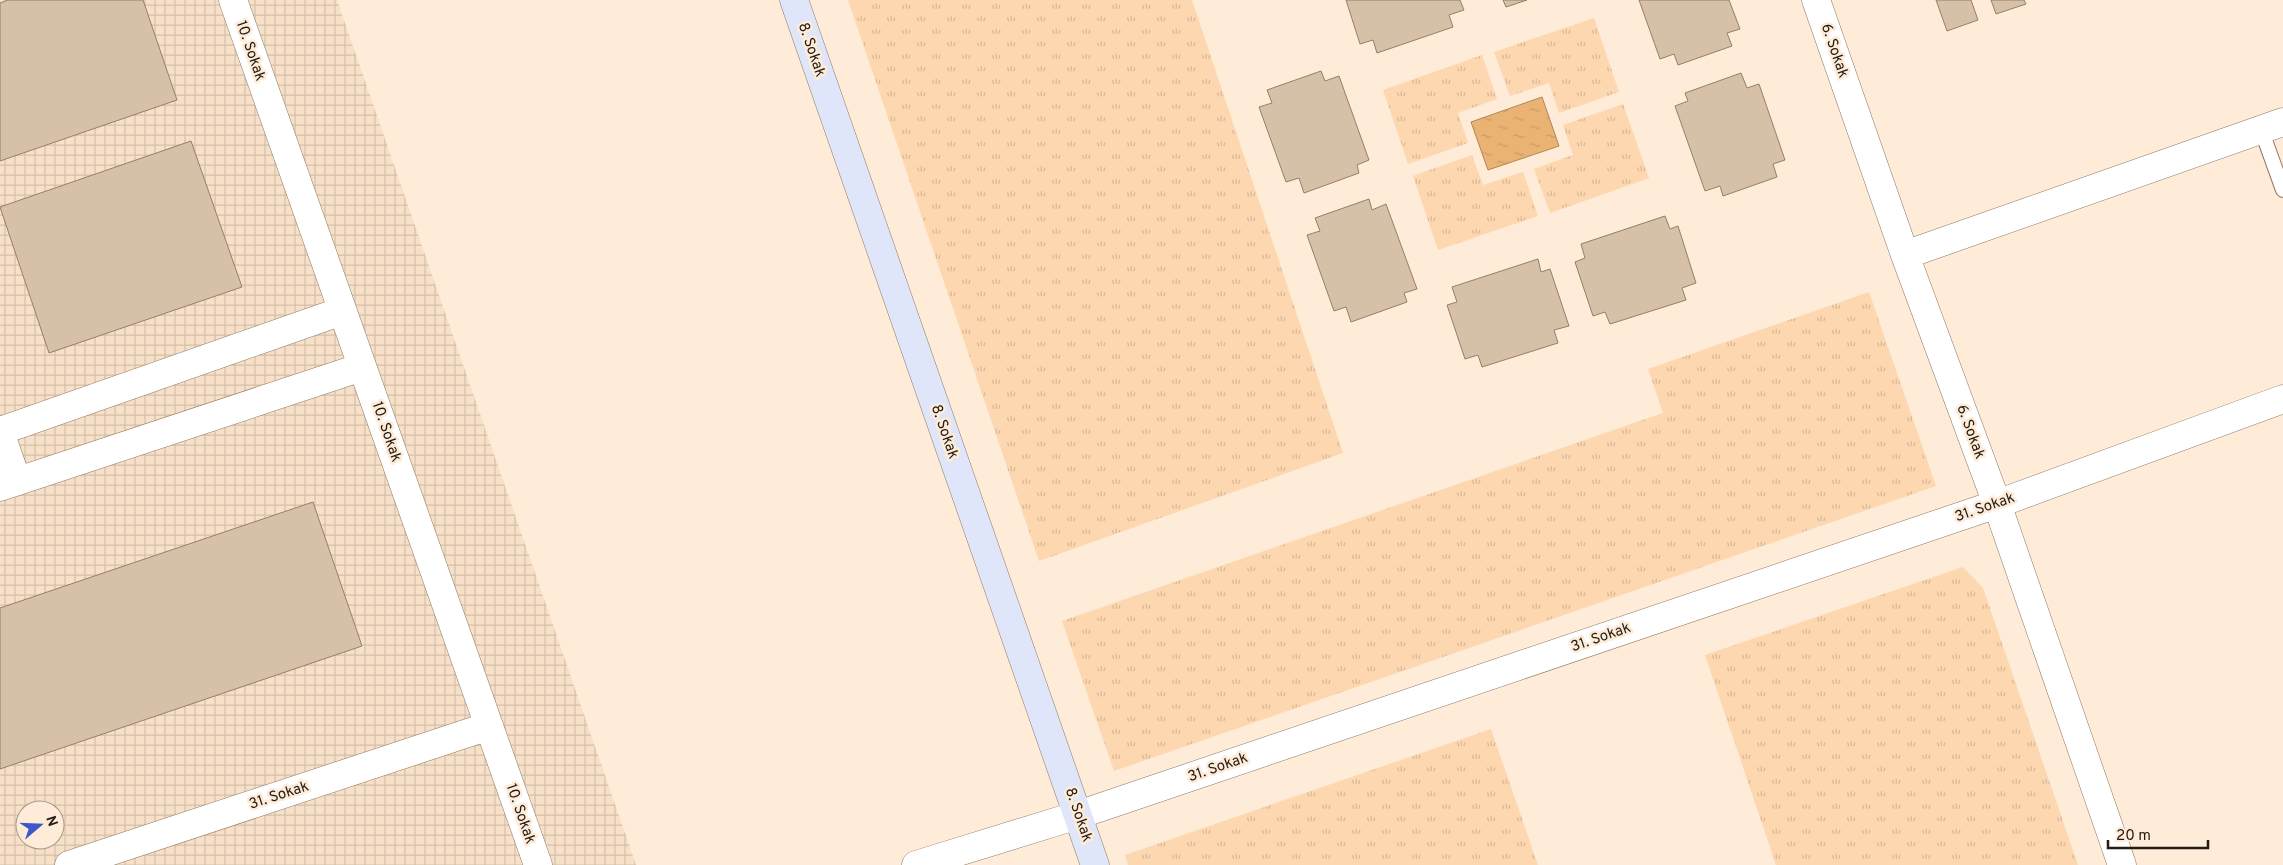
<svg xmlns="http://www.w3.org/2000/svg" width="2283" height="865" font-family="Overpass,sans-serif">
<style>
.industrial{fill:url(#industrial-grid);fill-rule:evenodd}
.grass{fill:url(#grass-tufts)}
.water{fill:url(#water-ripples);stroke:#af8656}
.building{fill:#d7c0a8;stroke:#947f68}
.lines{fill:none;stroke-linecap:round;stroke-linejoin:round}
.lane-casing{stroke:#8e7962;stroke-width:16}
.street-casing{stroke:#8e7962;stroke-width:29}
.secondary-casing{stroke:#8e7962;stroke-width:29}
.lane{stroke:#fff;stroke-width:14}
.street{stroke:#fff;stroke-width:28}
.secondary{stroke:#e0e6fa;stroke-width:28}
.labels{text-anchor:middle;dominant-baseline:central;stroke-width:5;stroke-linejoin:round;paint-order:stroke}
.street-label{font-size:15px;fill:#241c13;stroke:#feebd8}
</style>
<defs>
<pattern id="industrial-grid" width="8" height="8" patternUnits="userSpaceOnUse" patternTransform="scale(1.25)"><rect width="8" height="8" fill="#f7e0c7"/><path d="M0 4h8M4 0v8" fill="none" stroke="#d4c0aa"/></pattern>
<pattern id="grass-tufts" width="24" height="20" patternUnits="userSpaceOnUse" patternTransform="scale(1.25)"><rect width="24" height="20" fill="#fdd7af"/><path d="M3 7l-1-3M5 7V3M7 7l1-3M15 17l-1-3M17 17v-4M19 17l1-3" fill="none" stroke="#d9b896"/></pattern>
<pattern id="water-ripples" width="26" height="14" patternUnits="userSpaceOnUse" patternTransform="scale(1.25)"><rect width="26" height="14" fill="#ebb373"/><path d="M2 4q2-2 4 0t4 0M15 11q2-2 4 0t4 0" fill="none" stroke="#c99963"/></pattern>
</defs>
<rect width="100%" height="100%" fill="#feebd8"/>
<path class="industrial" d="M0 0H337L636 865H0ZM25 810H55V840H25Z"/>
<path class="grass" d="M848 0H1192L1343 453 1039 561Z
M1594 18 1619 92 1559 113 1549 83 1510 96 1494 52Z
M1482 55 1497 99 1458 113 1468 143 1408 164 1383 90Z
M1623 104 1649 178 1550 213 1534 169 1573 155 1563 125Z
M1472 155 1483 185 1523 172 1538 216 1438 250 1413 176Z
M1869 292 1936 486 1114 771 1062 621 1663 413 1648 369Z
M1963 567 1983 588 2078 865H1776L1705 655Z
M1491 729 1538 865H1128L1125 855Z"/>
<path class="water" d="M1542 97 1559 146 1488 170 1471 122Z"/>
<path class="building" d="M8 0H143L177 100 0 161V3Z
M1346 0H1460L1464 10 1449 15 1453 27 1377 53 1373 40 1360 44Z
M1503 0H1527L1506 7Z
M1639 0H1729L1740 29 1727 33 1732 46 1678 65 1674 54 1660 59Z
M1936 0H1971L1978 20 1947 31Z
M1991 0H2024L2026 4 1996 14Z
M1321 71 1325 81 1339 76 1369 160 1357 165 1359 173 1304 193 1299 178 1286 182 1259 107 1272 103 1267 90Z
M1741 73 1747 88 1759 84 1785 160 1773 164 1777 177 1723 196 1720 186 1705 191 1675 106 1688 101 1685 93Z
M191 141 242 287 49 353 0 207Z
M1369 199 1372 210 1386 204 1417 289 1404 293 1407 302 1351 322 1346 307 1334 311 1307 235 1320 231 1315 218Z
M1665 216 1670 229 1678 226 1696 283 1682 288 1686 300 1610 324 1605 312 1593 316 1575 262 1585 258 1581 244Z
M1538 259 1541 272 1550 269 1569 326 1554 330 1558 343 1482 367 1478 355 1465 359 1447 305 1457 302 1452 287Z
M313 502 362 646 0 769V608Z"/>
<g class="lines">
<defs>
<path id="lane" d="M2261 129 2283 190"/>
<path id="street" d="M233 0 538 865
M1816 0 1905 255 1997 504 2122 865
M1905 255 2283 122
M0 431 342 311
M0 432 17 481
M0 487 362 367
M69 865 489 726
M916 865 1078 815 1997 504 2283 399"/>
<path id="secondary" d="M794 0 1095 865"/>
</defs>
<use href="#lane" class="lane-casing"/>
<use href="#street" class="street-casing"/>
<use href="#secondary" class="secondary-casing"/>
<use href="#lane" class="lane"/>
<use href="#street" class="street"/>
<use href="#secondary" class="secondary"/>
</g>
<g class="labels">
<g class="street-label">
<text transform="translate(811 50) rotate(71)">8. Sokak</text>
<text transform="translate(250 51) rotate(71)">10. Sokak</text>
<text transform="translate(1834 51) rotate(71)">6. Sokak</text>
<text transform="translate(386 432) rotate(71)">10. Sokak</text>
<text transform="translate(944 432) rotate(71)">8. Sokak</text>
<text transform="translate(1970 432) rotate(70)">6. Sokak</text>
<text transform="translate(1985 508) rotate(-19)">31. Sokak</text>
<text transform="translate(1601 638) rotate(-19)">31. Sokak</text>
<text transform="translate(1218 768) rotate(-19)">31. Sokak</text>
<text transform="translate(279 796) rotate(-18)">31. Sokak</text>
<text transform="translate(520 814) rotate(71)">10. Sokak</text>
<text transform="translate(1078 815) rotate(71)">8. Sokak</text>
</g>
</g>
<g transform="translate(40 825) rotate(71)"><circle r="24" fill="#feebd8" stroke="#a79889"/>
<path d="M0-4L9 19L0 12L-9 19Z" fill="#3e57ca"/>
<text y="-8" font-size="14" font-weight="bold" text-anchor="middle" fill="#241c13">N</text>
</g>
<path d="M2108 840v8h100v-8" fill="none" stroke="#241c13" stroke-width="2.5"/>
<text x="2116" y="840" font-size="15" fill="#241c13" stroke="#feebd8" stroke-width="4" paint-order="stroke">20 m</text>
</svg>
